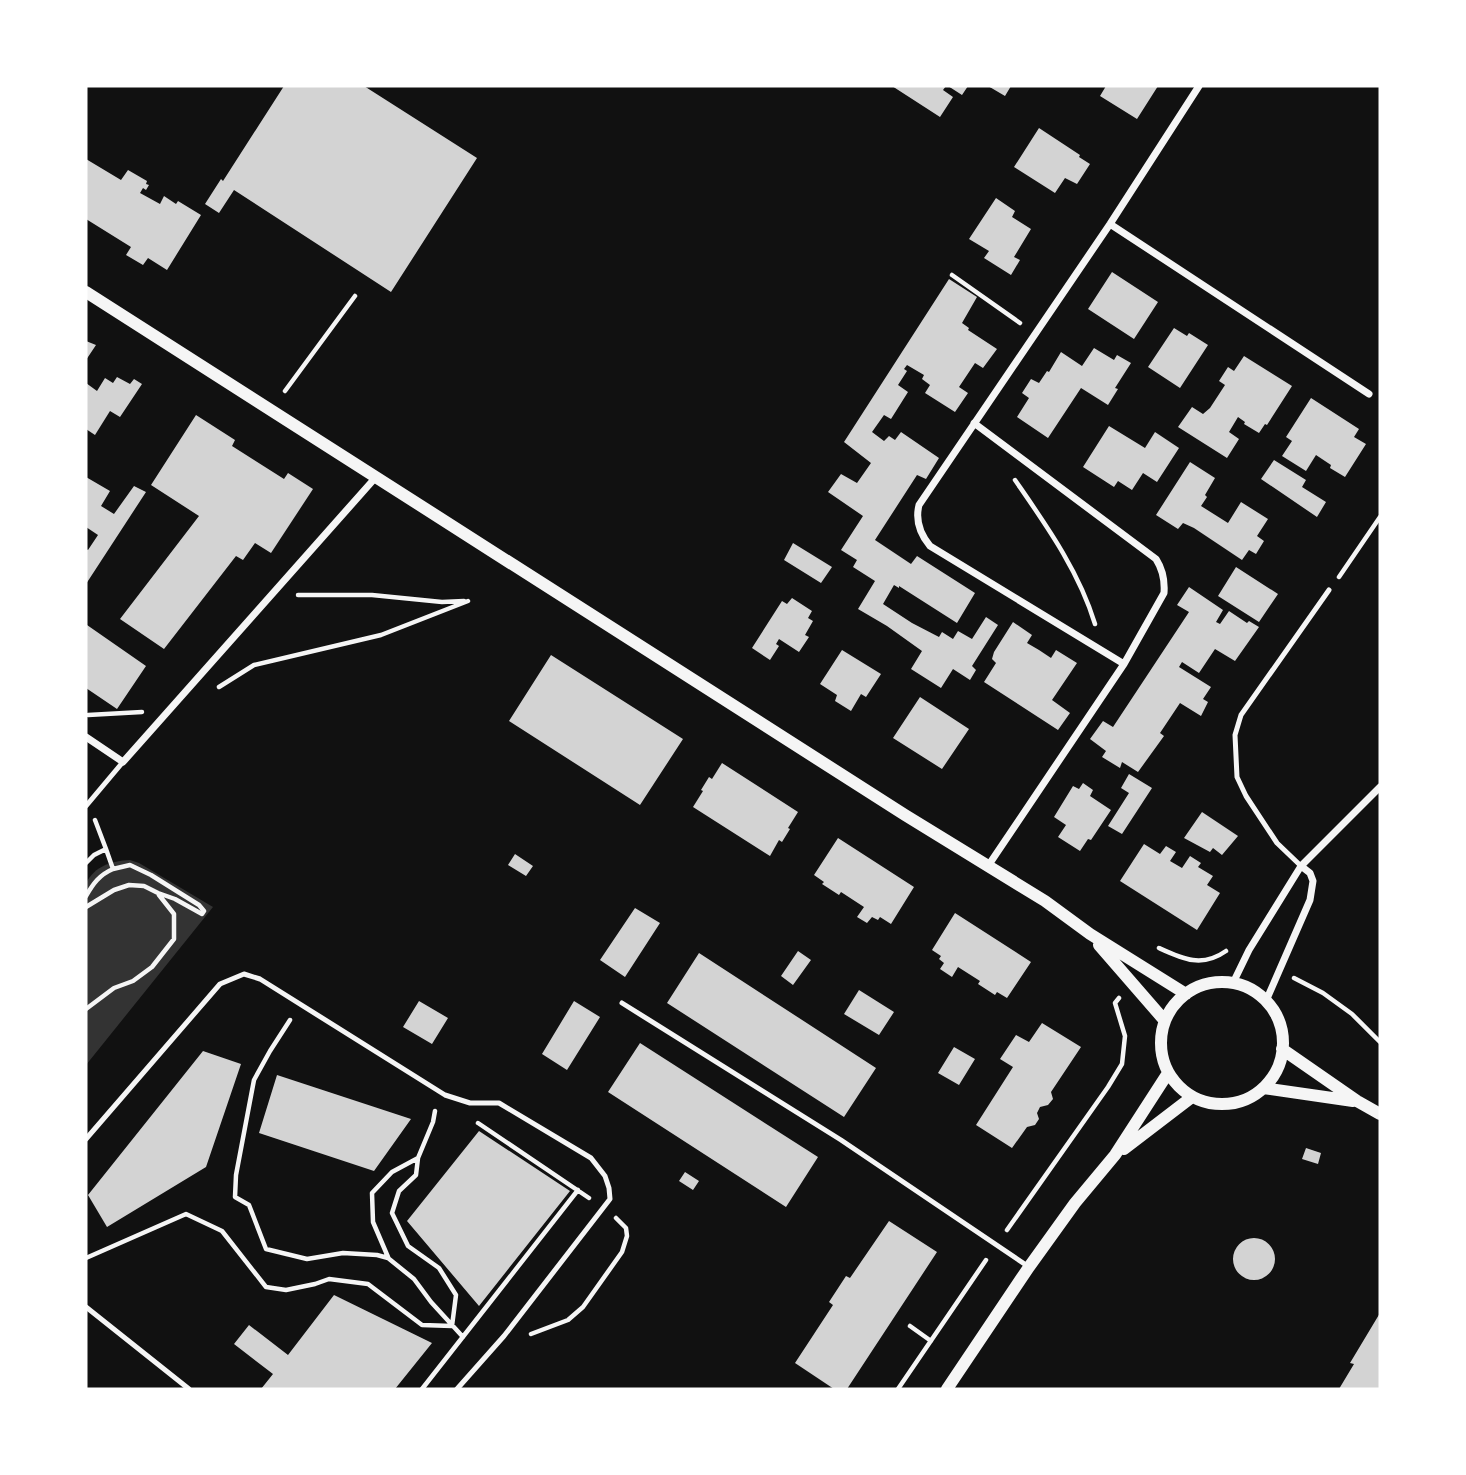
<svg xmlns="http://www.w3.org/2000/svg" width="1466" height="1475" font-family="Karla,sans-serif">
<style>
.water{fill:#333}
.building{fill:#d3d3d3}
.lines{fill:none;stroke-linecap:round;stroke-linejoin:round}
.path{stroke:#f5f5f5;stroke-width:4.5}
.service{stroke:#f5f5f5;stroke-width:5}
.minor{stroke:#f5f5f5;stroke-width:7}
.tertiary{stroke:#f5f5f5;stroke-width:12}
</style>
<rect width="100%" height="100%" fill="#111"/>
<path class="water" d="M130 860 139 863 213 907 86 1065V883C95 866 111 861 130 860Z"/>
<path class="building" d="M284 86H364L477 158 391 292 234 190 219 213 205 204 221 179 223 181Z
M892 86H946L943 90 953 97 940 117Z
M948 86H968L962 95Z
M988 86H1011L1005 96Z
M1106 86H1158L1137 119 1100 96Z
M1039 128 1080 155 1079 157 1090 164 1077 184 1065 178 1055 193 1014 167Z
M86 159 121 180 128 170 147 181 146 184 149 185 146 190 143 188 140 193 160 204 164 196 176 204 178 201 201 215 167 270 148 258 143 265 126 255 131 247 86 219Z
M996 198 1015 211 1012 217 1031 229 1014 257 1020 260 1011 275 984 258 989 251 969 239Z
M1112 272 1158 302 1134 339 1088 309Z
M949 279 977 297 962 323 969 328 968 330 997 349 983 368 975 363 959 387 968 393 955 412 925 393 930 385 922 379 924 375 907 365 904 369 907 371 898 385 908 392 891 419 884 415 872 432 884 441 889 436 895 440 901 432 939 458 926 479 917 475 875 540 911 564 917 556 975 593 957 623 899 586V588L894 585 883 604 912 623 939 637 942 632 953 639 958 631 972 639 986 617 998 625 972 666 976 670 970 680 953 669 941 688 911 669 922 651 887 626 858 609 875 581 853 567 857 560 841 550 863 516 828 492 841 474 857 483 871 463 844 442Z
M1174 328 1187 336 1189 333 1208 345 1180 388 1148 367Z
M86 341 96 345 86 360Z
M1094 348 1114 360 1117 355 1131 363 1115 388 1118 389 1108 405 1081 388 1048 438 1017 417 1029 398 1022 393 1031 379 1039 383 1047 371 1049 372 1061 352 1082 366Z
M1244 356 1292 386 1267 425 1265 424 1259 433 1244 424 1245 422 1238 417 1229 432 1239 439 1227 458 1178 427 1192 407 1203 414 1210 408 1225 385 1219 381 1228 367 1234 371Z
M117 377 130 384 134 379 142 384 120 417 110 411 95 435 86 429V383L97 391 105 378 113 383Z
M1311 398 1359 429 1354 437 1366 444 1345 477 1330 468 1331 465 1316 455 1306 471 1282 456 1292 441 1286 437Z
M196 415 235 440 232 446 284 479 288 473 313 489 271 553 255 543 243 560 236 556 164 649 120 619 199 516 151 485Z
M1109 426 1145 448 1155 432 1179 448 1157 482 1143 473 1132 490 1118 481 1114 487 1083 467Z
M1274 460 1306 480 1302 487 1326 502 1317 517 1261 479Z
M1190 462 1215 478 1205 495 1207 497 1201 506 1228 523 1241 502 1268 519 1257 536 1264 541 1256 554 1249 550 1242 560 1194 528 1183 523 1178 529 1156 515Z
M86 477 110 491 101 506 114 514 134 486 146 492 86 584V549L88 550 98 535 86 527Z
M793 543 832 567 821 583 784 560Z
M1236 567 1278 594 1259 622 1218 596Z
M1189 587 1223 610 1216 622 1220 624 1229 611 1247 623 1249 621 1259 627 1235 661 1215 649 1199 673 1182 662 1179 667 1211 687 1203 699 1208 702 1201 716 1180 703 1160 733 1164 736 1138 772 1122 762 1120 768 1102 757 1106 751 1090 739 1103 721 1113 727 1189 612 1177 605Z
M792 598 812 611 808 618 813 621 805 635 809 637 799 652 779 639 776 644 779 646 770 660 752 648 782 601 787 604Z
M1013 622 1032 635 1027 643 1039 650 1051 658 1056 650 1077 663 1052 700 1070 713 1058 730 984 682 996 663 992 659 994 652Z
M87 625 146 666 117 709 86 688V627Z
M842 650 881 674 866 697 861 694 851 711 835 701 837 695 820 684Z
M551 655 683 739 640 805 509 721Z
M920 697 969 729 942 769 893 738Z
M722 763 798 812 788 828 790 829 782 842 779 840 770 856 693 807 703 791 701 790 709 777 712 779Z
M1129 774 1152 788 1122 834 1108 826 1129 793 1121 788Z
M1083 783 1093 790 1090 796 1111 810 1091 840 1088 839 1080 851 1058 837 1066 825 1054 817 1073 786 1079 789Z
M1202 812 1238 836 1222 855 1213 848 1210 852 1184 838Z
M838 838 914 887 891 924 880 917 878 920 872 917 867 923 857 917 864 907 841 892 839 895 822 884 824 882 814 875Z
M1144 844 1160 854 1166 846 1176 852 1170 861 1182 868 1190 856 1201 863 1198 867 1213 876 1207 885 1220 893 1197 930 1120 881Z
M515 854 533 866 526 876 508 865Z
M635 908 660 923 625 977 600 960Z
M955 913 1031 962 1007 998 997 992 995 995 978 984 980 981 958 967 952 977 940 969 944 963 939 959 941 956 932 950Z
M798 951 811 960 793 985 781 976Z
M699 953 876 1068 844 1117 667 1003Z
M859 990 894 1012 879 1035 844 1014Z
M419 1001 448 1018 432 1044 403 1027Z
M574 1001 600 1017 567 1070 542 1054Z
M1042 1023 1081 1047 1051 1092 1053 1099 1048 1105 1040 1107 1037 1113 1039 1119 1035 1125 1027 1127 1012 1148 976 1125 1013 1067 1000 1059 1016 1035 1029 1042Z
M640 1043 818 1157 786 1207 608 1092Z
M954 1047 975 1059 959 1085 938 1073Z
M203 1051 241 1064 206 1167 107 1227 88 1195Z
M277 1075 411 1119 374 1171 259 1133Z
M479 1131 570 1191 479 1306 407 1221Z
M1306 1148 1321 1153 1318 1164 1302 1159Z
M685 1172 699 1181 693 1190 679 1181Z
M889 1221 937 1252 847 1389H834L795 1363 833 1305 829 1302 846 1276 850 1278Z
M1233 1259a21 21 0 1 1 42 0a21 21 0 1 1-42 0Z
M334 1295 432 1343 395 1389H261L273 1374 234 1344 249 1325 288 1355Z
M1380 1313V1389H1339L1354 1364 1350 1363Z"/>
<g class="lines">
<path class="path" d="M952 275 1020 323
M285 391 355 296
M1015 480C1046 525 1079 571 1095 624
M1339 577 1380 517
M298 595H372L442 602 464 601
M219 687 254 665 381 635 468 601
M88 715 142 712
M86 863 94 855 106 849 95 820
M86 896C93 884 99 875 113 869L106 849
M86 907 114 890 129 885 144 886 158 893 175 899 202 914 204 911 199 905 151 875 130 865 113 869
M1159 948C1183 959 1202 968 1226 951
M1294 978 1323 993 1352 1014 1380 1042
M86 1009 114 988 133 981 152 967 174 939V914L159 895
M290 1020 270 1051 254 1080 236 1175 235 1197 249 1205 266 1249 307 1259 343 1253 377 1255 388 1258 414 1279 431 1302 463 1337
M478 1123 589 1198
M1007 1230 1108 1087 1122 1064 1125 1036 1115 1003 1119 998
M388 1257 373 1222 372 1193 392 1172 418 1158 433 1122 435 1111
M86 1258 186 1214 222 1231 266 1287 286 1290 315 1284 329 1279 368 1284 422 1325 452 1326 456 1295 439 1268 408 1246 392 1213 399 1191 416 1175 418 1158
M910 1326 931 1341
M531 1334 568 1320 583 1307 622 1252 627 1236 626 1228 616 1218
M422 1389 578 1190
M898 1389 986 1260"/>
<path class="service" d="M86 806 123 762
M1301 866 1277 843 1246 796 1237 777 1235 735 1241 715 1329 590
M622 1003 841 1140 1029 1267
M86 1139 220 984 244 974 260 979 445 1095 470 1103H499L591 1158 605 1176 609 1188 610 1199 504 1336 457 1389
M86 1307 189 1389"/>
<path class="minor" d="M1110 224 1369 394
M974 423 1156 559C1163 570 1165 580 1164 593L1124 664 988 866
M1124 664 930 546C920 534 915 521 919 505L1110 224 1199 86
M86 737 123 762 376 477
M1233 983 1249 950 1301 866 1380 787
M1266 1001 1310 900 1313 881 1310 873 1301 866"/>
<path class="tertiary" d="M86 292 905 815 1045 901 1090 934 1186 994
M1099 945 1165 1021
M1161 1043a61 61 0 1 1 122 0a61 61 0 1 1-122 0Z
M1282 1049 1357 1101 1380 1114
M1263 1088 1353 1101
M1124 1149 1192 1097
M947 1389 1029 1267 1075 1203 1115 1155 1168 1073"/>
</g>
<rect width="1466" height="1475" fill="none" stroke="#ffffff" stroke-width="175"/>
</svg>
